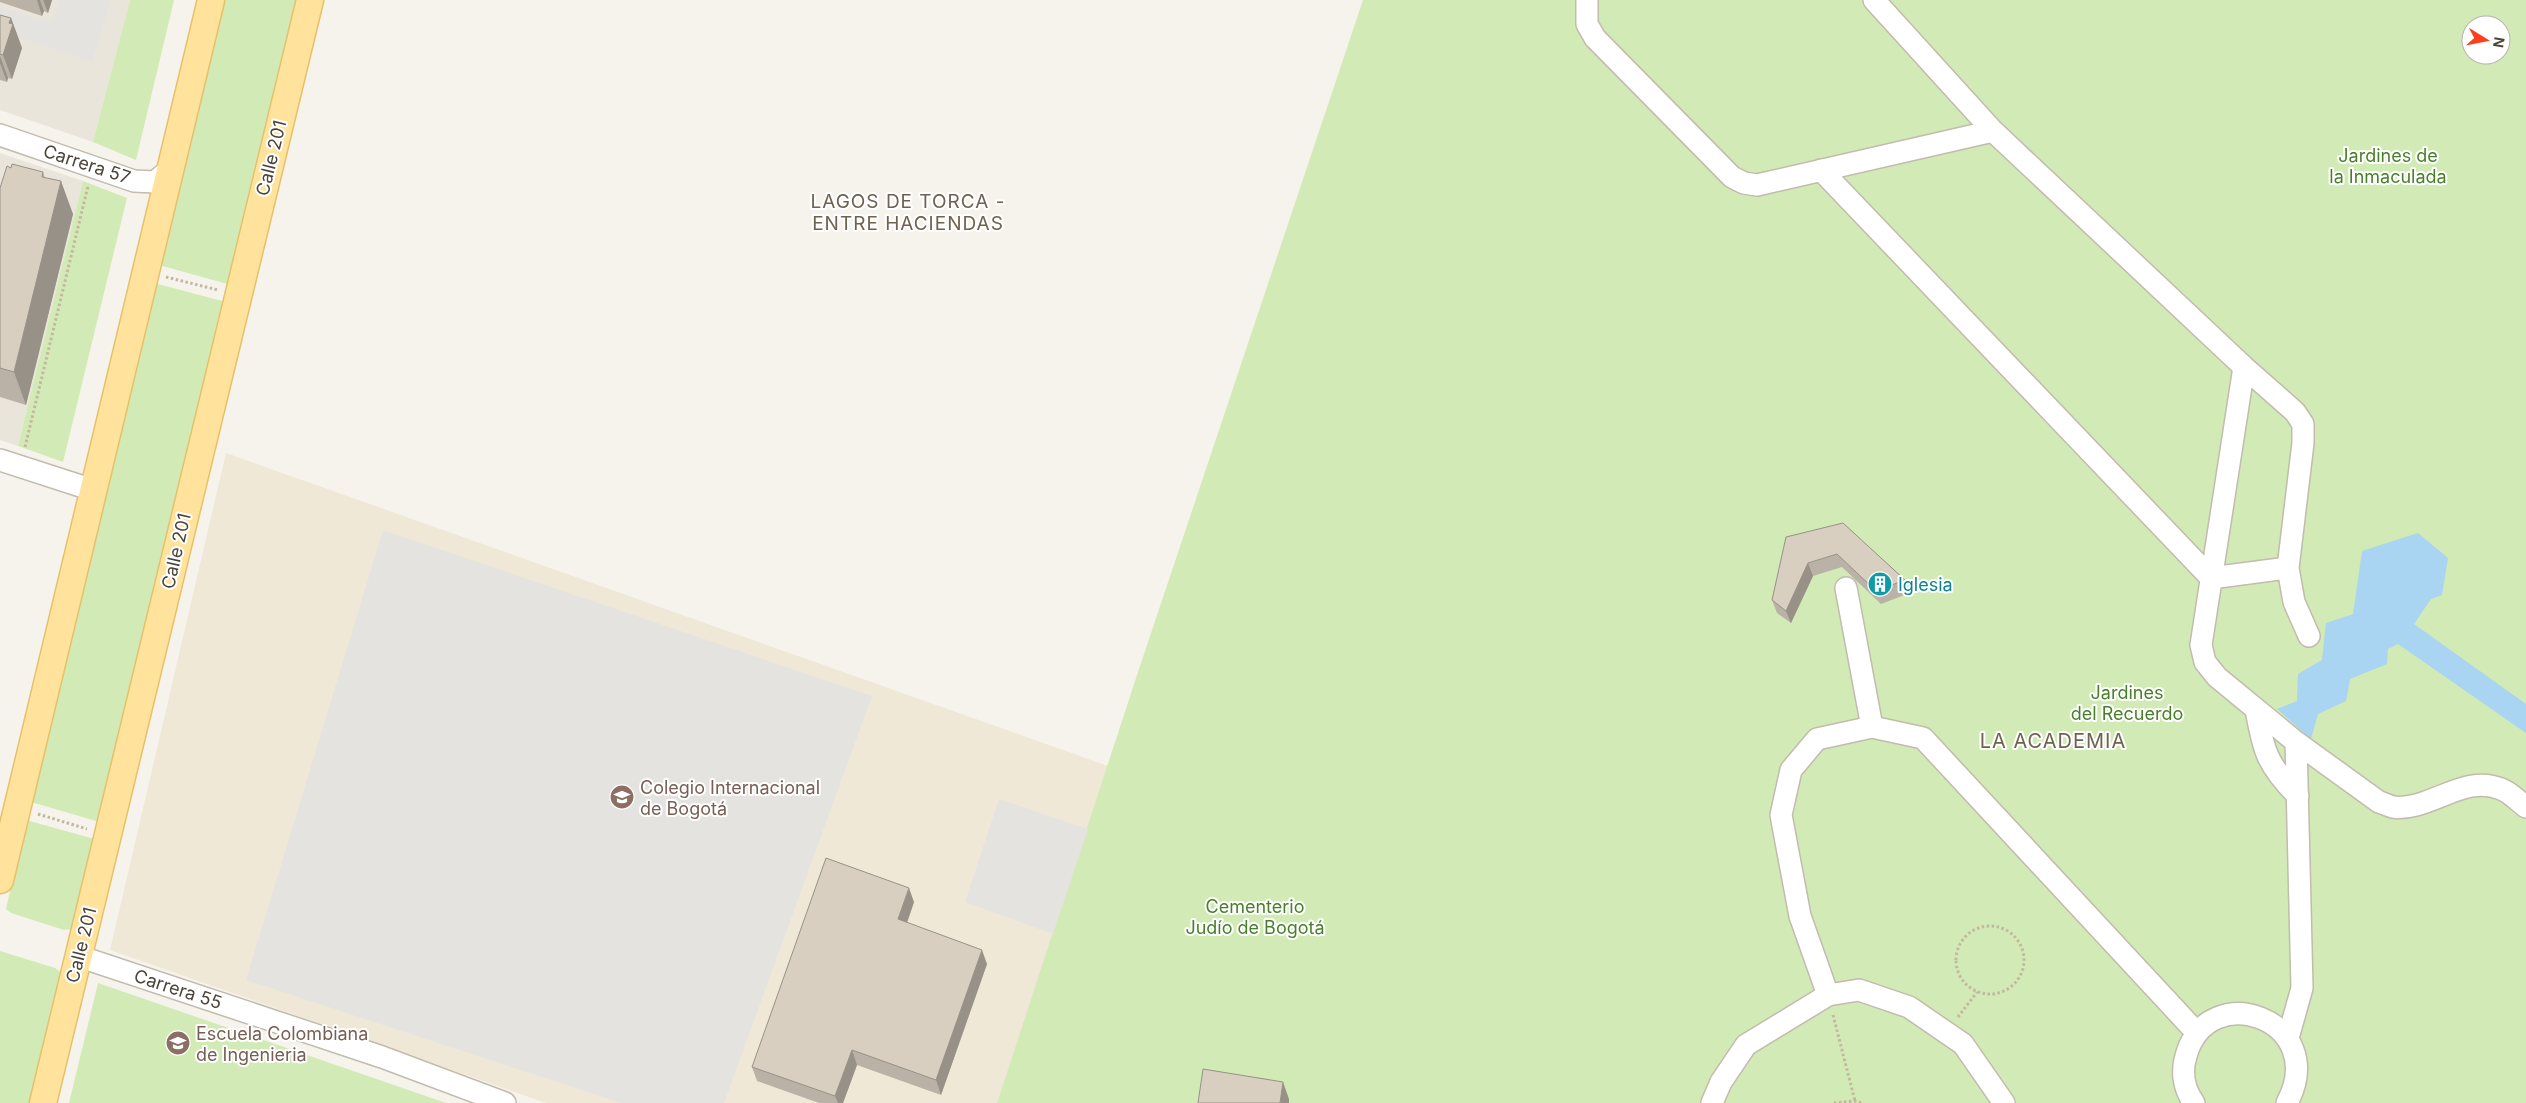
<svg xmlns="http://www.w3.org/2000/svg" width="2526" height="1103" font-family="Inter,sans-serif">
<style>
.residential{fill:#eae5da}
.education{fill:#efe8d6}
.green{fill:#d2eab5;fill-rule:evenodd}
.parking{fill:#e5e3e0}
.water{fill:#a9d4f2}
.lines{fill:none;stroke-linecap:round;stroke-linejoin:round}
.minor-casing{stroke:#c2bbae;stroke-width:24}
.major-casing{stroke:#e6c16a;stroke-width:29}
.path{stroke:#c4b79f;stroke-width:3;stroke-dasharray:2.5 2.5;stroke-linecap:butt}
.minor{stroke:#fff;stroke-width:21}
.major{stroke:#ffe39c;stroke-width:26}
.wall{fill:#bab2a6}
.shaded-wall{fill:#979187}
.building{fill:#d8cfc1;stroke:#979187}
.labels{text-anchor:middle;dominant-baseline:central;stroke-width:4;stroke-linejoin:round;paint-order:stroke}
.park-label{font-size:18px;fill:#4a7f2a;stroke:#fff}
.street-label{font-size:18px;fill:#4b4439;stroke:#fff}
.culture-label{font-size:18px;fill:#0d838f;stroke:#fff;text-anchor:start}
.education-label{font-size:18px;fill:#785e54;stroke:#fff;text-anchor:start}
.neighbourhood-label{font-size:19px;letter-spacing:1px;fill:#6e6250;stroke:#fff}
.quarter-label{font-size:20px;letter-spacing:1px;fill:#6e6250;stroke:#fff}
</style>
<rect width="100%" height="100%" fill="#f6f3ec"/>
<path class="residential" d="M0 0H130L93 142 0 110Z
M0 153 83 181 18 446 0 440Z"/>
<path class="education" d="M226 453 1108 766 997 1103H546L110 950Z"/>
<path class="green" d="M130 0H174L136 160 93 142Z
M221 0H299L231 285 159 265Z
M1363 0H2526V1103H997L1137 675ZM2471 25H2501V55H2471Z
M83 181 127 198 63 462 18 446Z
M154 283 226 302 103 823 31 802Z
M26 820 98 840 75 926 71 929 64 930 11 913 6 909Z
M0 951 55 968 62 973 34 1103H0Z
M98 983 446 1103H69Z"/>
<path class="parking" d="M58 0H111L92 62 0 31V7L51 23Z
M383 530 872 696 724 1103H621L246 980Z
M999 799 1088 829 1053 934 965 902Z"/>
<path class="water" d="M2418 533 2448 558 2442 595 2431 599 2414 624 2526 704V733L2398 644 2388 649 2387 664 2350 679 2346 701 2318 714 2311 739 2277 709 2297 701 2298 674 2322 660 2326 623 2353 614 2362 551Z"/>
<g class="lines">
<defs>
<path id="minor" d="M1587 0V24L1595 38 1732 177 1744 183 1757 185 1993 131
M1874 0 1993 131 2244 367 2295 412 2303 424V443L2288 568 2294 602 2309 636
M0 135 134 181 155 182 170 169
M1821 170 2211 578
M2244 367 2201 645 2205 662 2217 677 2296 742 2379 802C2383 803 2389 806 2393 807 2429 812 2464 773 2501 789 2510 792 2518 801 2526 807
M0 460 93 490
M2211 578 2288 568
M1846 588 1872 727
M2256 709C2263 750 2267 765 2298 796
M78 956 382 1057 505 1103
M1828 995 1800 916 1781 815 1791 770 1817 739 1872 727 1923 738 2197 1033
M2288 1038 2302 988 2296 742
M1712 1103 1721 1082 1746 1045 1828 995 1859 990 1909 1007 1963 1044 2004 1103
M2194 1103C2184 1089 2181 1072 2186 1056 2208 976 2331 1020 2287 1103"/>
<path id="major" d="M0 880 211 0
M43 1103 310 0"/>
</defs>
<use href="#minor" class="minor-casing"/>
<use href="#major" class="major-casing"/>
<path class="path" d="M166 277 218 290
M25 447 88 186
M38 814 87 829
M1956 960a34 34 0 1 1 68 0a34 34 0 1 1-68 0Z
M1833 1015 1855 1101
M1958 1017 1977 992
M1834 1103 1855 1101 1862 1103"/>
<use href="#minor" class="minor"/>
<use href="#major" class="major"/>
</g>
<path class="wall" d="M0 0H52L48 13 44 11 42 16 0 2Z
M0 15 11 18 22 48 12 79 8 78 7 82 0 80Z
M11 168 43 172 45 178 73 214 26 405 0 397V188Z
M1843 523 1905 580 1910 593 1881 604 1842 567 1813 576 1791 623 1777 613 1772 600Z
M914 902 907 923 987 964 941 1095 857 1065 843 1103H819L757 1081 752 1067Z"/>
<path class="shaded-wall" d="M37 0H40L44 11 42 16Z
M43 0H52L48 13Z
M11 18 22 48 12 79 3 55Z
M0 56 8 78 7 82 0 63Z
M61 181 73 214 26 405 14 372Z
M1808 563 1813 576 1791 623 1786 611Z
M909 888 914 902 903 934 898 919Z
M982 950 987 964 941 1095 936 1080Z
M852 1050 857 1065 843 1103H838L835 1096Z
M1283 1082 1289 1099V1103H1280Z"/>
<path class="building" d="M0 15 11 18 9 23 13 24 3 55 0 54Z
M12 164 43 172 42 177 61 181 14 372 0 368V188L7 166 11 168Z
M1843 523 1905 580 1876 591 1837 554 1808 563 1786 611 1772 600 1786 537Z
M826 858 909 888 898 919 982 950 936 1080 852 1050 835 1096 752 1067Z
M1203 1069 1283 1082 1280 1103H1198Z"/>
<defs>
<symbol id="building-disc" viewBox="-11 -11 22 22"><circle r="9.5" fill="#0f9aa8" stroke="#fff"/><path d="M-4-6H4V6H1V3H-1V6H-4ZM-2.5-4.3h1.7v1.8h-1.7ZM.8-4.3h1.7v1.8H.8ZM-2.5-1h1.7V.8h-1.7ZM.8-1h1.7V.8H.8Z" fill="#fff"/></symbol>
<symbol id="school-disc" viewBox="-11 -11 22 22"><circle r="9.5" fill="#8d6e63" stroke="#fff"/><path d="M0-5L7-2L0 1L-7-2ZM-4 1L0 2.5L4 1V4Q0 6-4 4Z" fill="#fff"/></symbol>
<symbol id="university-disc" viewBox="-11 -11 22 22"><circle r="9.5" fill="#8d6e63" stroke="#fff"/><path d="M0-5L7-2L0 1L-7-2ZM-4 1L0 2.5L4 1V4Q0 6-4 4Z" fill="#fff"/></symbol>
</defs>
<g fill-rule="evenodd">
<use href="#building-disc" x="1866" y="570" width="28" height="28"/>
<use href="#school-disc" x="608" y="783" width="28" height="28"/>
<use href="#university-disc" x="164" y="1029" width="28" height="28"/>
</g>
<g class="labels">
<g class="park-label">
<text x="2388" y="155">Jardines de<tspan x="2388" dy="21">la Inmaculada</tspan></text>
<text x="2127" y="692">Jardines<tspan x="2127" dy="21">del Recuerdo</tspan></text>
<text x="1255" y="906">Cementerio<tspan x="1255" dy="21">Judío de Bogotá</tspan></text>
</g>
<g class="street-label">
<text transform="translate(271 158) rotate(-76)">Calle 201</text>
<text transform="translate(87 164) rotate(18)">Carrera 57</text>
<text transform="translate(176 551) rotate(-77)">Calle 201</text>
<text transform="translate(81 945) rotate(-76)">Calle 201</text>
<text transform="translate(178 989) rotate(18)">Carrera 55</text>
</g>
<g class="culture-label">
<text x="1898" y="584">Iglesia</text>
</g>
<g class="education-label">
<text x="640" y="787">Colegio Internacional<tspan x="640" dy="21">de Bogotá</tspan></text>
<text x="196" y="1033">Escuela Colombiana<tspan x="196" dy="21">de Ingenieria</tspan></text>
</g>
<g class="neighbourhood-label">
<text x="908" y="201">LAGOS DE TORCA -<tspan x="908" dy="22">ENTRE HACIENDAS</tspan></text>
</g>
<g class="quarter-label">
<text x="2053" y="741">LA ACADEMIA</text>
</g>
</g>
<g transform="translate(2486 40) rotate(100)"><circle r="24" fill="#ffffff" stroke="#b7b4b0"/>
<path d="M0-4L9 19L0 12L-9 19Z" fill="#fc3f1d"/>
<text y="-8" font-size="14" font-weight="bold" text-anchor="middle" fill="#4b4439">N</text>
</g>
</svg>
